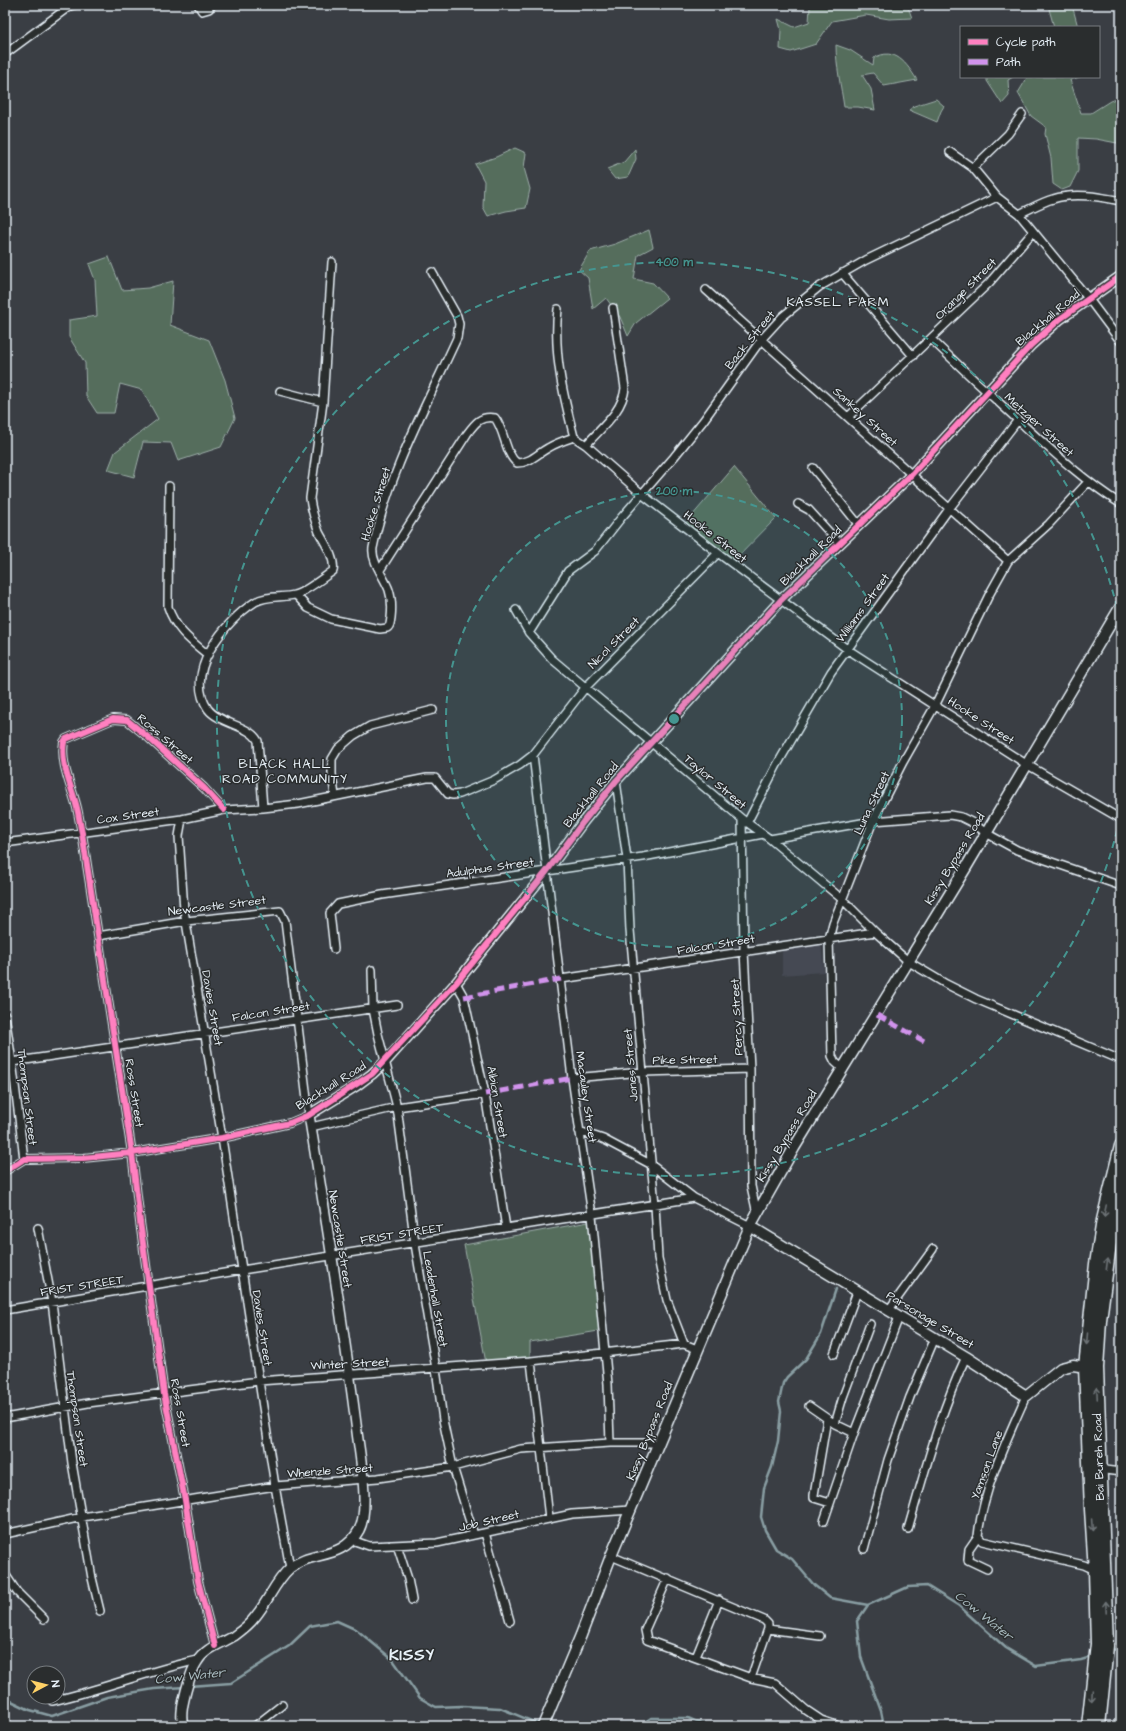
<svg xmlns="http://www.w3.org/2000/svg" width="1126" height="1731" font-family="'Architects Daughter',sans-serif">
<style>
.built{fill:#454953}
.green{fill:#546d5c;stroke:#9eafaa}
.lines{fill:none;stroke-linecap:round;stroke-linejoin:round}
.stream{stroke:#899ea3;stroke-width:2.5}
.minor-casing{stroke:#e8f1f8;stroke-width:10}
.tertiary-casing{stroke:#e8f1f8;stroke-width:12}
.secondary-casing{stroke:#e8f1f8;stroke-width:13}
.trunk-casing{stroke:#e8f1f8;stroke-width:15}
.minor{stroke:#2a2d2e;stroke-width:7}
.tertiary{stroke:#2a2d2e;stroke-width:9}
.secondary{stroke:#2a2d2e;stroke-width:10}
.trunk{stroke:#2a2d2e;stroke-width:12}
.quiet{stroke:#d193ec;stroke-width:5;stroke-dasharray:10 5;stroke-linecap:butt}
.cycleway-casing{stroke:#2a2d2e;stroke-width:8}
.cycleway{stroke:#ff80c0;stroke-width:6}
.oneway{stroke:#6c7275}
.ring{fill:none;stroke:#459590;stroke-width:2;stroke-dasharray:7 5}
.labels{text-anchor:middle;dominant-baseline:central;stroke-width:3;stroke-linejoin:round;paint-order:stroke}
.street-label{font-size:12px;fill:#e8f1f8;stroke:#2a2d2e}
.neighbourhood-label{font-size:13px;letter-spacing:1px;fill:#e8f1f8;stroke:#2a2d2e}
.water-label{font-size:13px;font-style:italic;fill:#a8babf;stroke:#2a2d2e}
.district-label{font-size:16px;font-weight:bold;letter-spacing:1px;fill:#e8f1f8;stroke:#2a2d2e}
.centre{fill:#459590;stroke:#2a2d2e;stroke-width:2}
.ring-label{font-size:12px;text-anchor:middle;font-weight:bold;fill:#459590;stroke:#2a2d2e;stroke-width:3;stroke-linejoin:round;paint-order:stroke}
</style>
<rect width="100%" height="100%" fill="#3a3e44"/>
<filter id="ink" filterUnits="userSpaceOnUse"><feTurbulence type="fractalNoise" baseFrequency=".025" numOctaves="2"/><feDisplacementMap in="SourceGraphic" scale="8" xChannelSelector="R" yChannelSelector="G"/><feConvolveMatrix kernelMatrix="1 2 1 2 8 2 1 2 1" color-interpolation-filters="sRGB"/></filter>
<g filter="url(#ink)">
<path class="built" d="M821 943 824 972 782 975V949Z"/>
<path class="green" d="M807 5H880L885 8 908 7 912 18 889 19 866 15 832 21 816 44 791 52 780 49 781 30 778 19 794 27 809 22 810 7Z
M1053 5H1072L1078 27H1054L1049 9Z
M836 45 850 50 873 65 874 58C895 46 907 64 917 80L884 86 873 73 862 75 871 89 875 110 858 107H844C841 86 836 66 836 45Z
M987 77H1013L1008 80 1009 96 1002 104 987 81Z
M1025 77H1080L1070 80 1081 113H1091L1110 101 1121 97V139L1117 143 1096 139 1078 138V171L1070 187 1062 190 1053 184 1051 158 1045 134 1046 127 1031 116 1018 93 1027 78Z
M936 99 944 106 941 111 937 122 909 110 914 106Z
M515 148 526 153 524 168 530 189 526 208 506 211 488 216 483 207 484 181 475 164 496 157Z
M635 149 636 159 628 177 615 179 607 169 624 162Z
M649 230 653 247 638 255 634 279 653 283 667 298 636 323 628 336 620 317 606 298 593 309 588 278 579 270 590 251 615 244Z
M109 257 122 290 148 288 173 281 170 325 209 340 225 380 235 418 221 447 178 461 171 443 143 442 134 477 108 470 115 452 158 419 142 390 120 384 114 413H97L86 396 85 363 69 337V320L97 316 95 280 89 264Z
M734 467 776 518 732 563 685 524Z
M594 1221 605 1330 530 1342V1359L486 1363 464 1245Z"/>
<g class="lines">
<path class="stream" d="M836 1289 821 1334 806 1359 787 1377 783 1383 779 1402 781 1411 778 1441 772 1467 764 1488 761 1517 765 1530 776 1549 792 1559 814 1585 830 1598 868 1605
M1109 1651 1121 1648
M190 1686 231 1683 289 1646 310 1626 337 1621 357 1630 393 1660 420 1698 436 1707 462 1706 500 1708 541 1725
M5 1698 30 1710 52 1716 107 1697 154 1689 185 1687
M639 1726 651 1718H688L702 1724 740 1723 753 1726
M884 1726 881 1711 861 1657 857 1621 868 1605 908 1587 927 1586 959 1606 1006 1648 1036 1666 1081 1660 1091 1657"/>
<defs>
<path id="minor" d="M198 5 202 11 209 9 212 5
M5 54 70 6 74 5
M950 152 973 168 997 197 1019 214 1088 298 1121 342
M973 168 1008 134 1022 114
M1019 214C1030 209 1042 202 1053 199 1075 192 1100 197 1121 201
M842 273 913 356
M706 290 1008 561
M558 309C553 353 563 394 574 437
M931 339C960 367 989 394 1019 421 1052 451 1083 480 1121 504
M280 391 323 402
M848 417 989 283 1033 232
M574 437 586 445 643 495 718 553 847 649 1026 764 1121 819
M586 445C601 428 623 411 625 388L613 308
M813 468 859 525
M169 486 168 607C175 629 191 641 208 655
M798 504 809 510 839 543
M380 570 467 434C475 423 481 415 495 418 505 431 505 454 517 463 530 463 537 454 548 448 556 443 565 440 574 437
M296 595 308 608 331 619 380 629 387 628C391 626 390 622 391 618 392 609 392 599 389 590 385 578 371 562 373 548 388 474 426 406 457 338L459 324 457 316 432 272
M516 610 529 633 552 659 742 819 770 839 843 900 875 932 909 962 946 984 976 999 1121 1060
M529 633 568 571 595 551 621 518 674 457 703 421 761 340 782 317 819 287 866 260 997 197
M533 755 572 1078 592 1215 608 1384 610 1443
M616 781 627 859 630 930 655 1205 658 1258 667 1300 684 1344
M335 796 332 774V759L338 749 353 736 370 726 433 710
M263 808 258 741C250 725 219 724 208 709 183 672 225 621 255 602 266 595 282 598 294 595 304 593 324 577 333 571 336 559 324 542 319 532 315 521 311 509 310 498L323 402 332 262
M182 819 179 836 184 910 222 1138 275 1486 290 1568
M742 819 744 951 750 1069 751 1186 757 1214
M747 823 777 765 831 672 949 509 1018 420
M770 839 873 821 950 815 961 817 973 823 986 833 1017 850 1121 886
M5 843 182 819 224 810 263 808 298 804 427 778H435L448 794 453 795 460 794 494 780 520 765 533 755 585 688 718 553
M334 949 330 913 338 904 382 895 643 857 763 834
M372 970 373 1009 378 1034 397 1107 415 1244 436 1369 443 1420 453 1467 474 1535
M561 979 875 932
M456 983 464 997 485 1094 506 1228
M5 1015 13 1069 24 1159
M5 1063 397 1005
M843 1069 835 1062 832 1056 829 939 833 923 873 821 903 762 936 704 989 595 1008 561 1049 524 1088 482
M572 1078 643 1072 750 1069
M311 1127 397 1107 485 1094
M579 1131 603 1139 650 1164 694 1198 750 1226
M5 1171 24 1159 83 1158 132 1153 222 1138 290 1123 309 1115 285 921 280 911 186 921 98 936
M38 1228 52 1302 72 1463 92 1578 100 1611
M5 1310 242 1270 694 1198
M888 1311 933 1249
M834 1354 857 1292
M531 1361 549 1518
M1026 1396C1007 1439 983 1489 978 1536L982 1541 1084 1565 1095 1570
M809 1406 835 1424 854 1433
M5 1418 88 1403 259 1381 531 1361 684 1344 697 1349
M827 1419 814 1495V1498L830 1503
M835 1424 843 1397 870 1324
M1097 1469 1121 1472
M824 1521 854 1433 899 1317
M908 1529C925 1471 940 1412 966 1357
M485 1533 510 1621
M5 1534 82 1517 275 1486 378 1478 453 1467 521 1449 610 1443H658
M978 1536 969 1549 968 1560 987 1569
M352 1540 369 1546 437 1543 572 1514 631 1510
M397 1545 408 1579 412 1600
M864 1549 888 1460 910 1397 935 1338
M611 1556 764 1620 768 1624V1629L751 1678
M5 1574 17 1592 44 1619
M668 1578 645 1630 647 1640 751 1678 775 1683 806 1710 821 1720 836 1725
M768 1629 820 1636
M215 1646 198 1581 185 1500 164 1394 140 1222 132 1153 82 833C80 825 79 816 77 808 72 787 60 764 64 742L66 739 113 719 127 720 149 738 204 788 224 810
M696 1657 719 1600
M52 1701C101 1690 148 1671 198 1660
M255 1726 282 1705"/>
<path id="tertiary" d="M183 1726C180 1715 183 1703 186 1691 189 1681 191 1671 197 1662 205 1648 221 1644 234 1636 241 1631 250 1624 255 1617 268 1602 275 1581 290 1568 312 1550 342 1561 359 1530 370 1510 360 1456 357 1432 344 1326 326 1220 309 1115L356 1086 372 1074 386 1061 456 983 547 871 583 822 616 781 781 600 912 474 1031 345 1060 319 1121 276"/>
<path id="secondary" d="M750 1226 966 1357 1026 1396 1061 1368 1073 1365 1093 1368
M543 1726 581 1635 611 1556 750 1226 794 1148 965 869 1121 606"/>
<path id="trunk" d="M1088 1726 1097 1644 1095 1570 1091 1509 1085 1367 1096 1264 1103 1220 1121 1146
M1099 1726 1107 1646 1097 1368 1100 1320 1112 1228 1121 1190"/>
</defs>
<use href="#minor" class="minor-casing"/>
<use href="#tertiary" class="tertiary-casing"/>
<use href="#secondary" class="secondary-casing"/>
<use href="#trunk" class="trunk-casing"/>
<use href="#minor" class="minor"/>
<use href="#tertiary" class="tertiary"/>
<use href="#secondary" class="secondary"/>
<use href="#trunk" class="trunk"/>
<path class="quiet" d="M464 997 561 979
M877 1015 924 1041
M485 1094 572 1078"/>
<defs>
<path id="cycleway" d="M5 1171 24 1159 83 1158 132 1153 222 1138 290 1123 309 1115 372 1074 456 983 547 871 583 822 616 781 781 600 912 474 1031 345 1060 319 1121 276
M215 1646 198 1581 185 1500 164 1394 140 1222 132 1153 82 833C80 825 79 816 77 808 72 787 60 764 64 742L66 739 113 719 127 720 149 738 204 788 224 810"/>
</defs>
<use href="#cycleway" class="cycleway-casing"/>
<use href="#cycleway" class="cycleway"/>
</g>
<defs><path id="oneway-shaft" d="M-6 0H5M1.5-3L5.5 0L1.5 3" fill="none" stroke-width="1.6" stroke-linecap="round" stroke-linejoin="round"/></defs>
<g class="oneway">
<use href="#oneway-shaft" transform="translate(1105 1211) rotate(102)"/>
<use href="#oneway-shaft" transform="translate(1107 1264) rotate(-83)"/>
<use href="#oneway-shaft" transform="translate(1087 1339) rotate(95)"/>
<use href="#oneway-shaft" transform="translate(1097 1393) rotate(-93)"/>
<use href="#oneway-shaft" transform="translate(1092 1525) rotate(86)"/>
<use href="#oneway-shaft" transform="translate(1106 1607) rotate(-92)"/>
<use href="#oneway-shaft" transform="translate(1092 1696) rotate(93)"/>
</g>
</g>
<circle cx="674" cy="719" r="228" fill="#459590" fill-opacity=".12"/>
<g class="ring">
<circle cx="674" cy="719" r="228"/>
<path d="M1120 818A457 457 0 1 1 1120 620"/>
</g>
<g class="labels">
<g class="street-label">
<text transform="translate(966 289) rotate(-45)">Orange Street</text>
<text transform="translate(1048 318) rotate(-40)">Blackhall Road</text>
<text transform="translate(750 340) rotate(-51)">Back Street</text>
<text transform="translate(865 417) rotate(42)">Sankey Street</text>
<text transform="translate(1039 425) rotate(42)">Metzger Street</text>
<text transform="translate(376 504) rotate(-73)">Hooke Street</text>
<text transform="translate(715 537) rotate(38)">Hooke Street</text>
<text transform="translate(811 556) rotate(-44)">Blackhall Road</text>
<text transform="translate(863 608) rotate(-54)">Williams Street</text>
<text transform="translate(614 643) rotate(-45)">Nicol Street</text>
<text transform="translate(981 721) rotate(33)">Hooke Street</text>
<text transform="translate(165 739) rotate(41)">Ross Street</text>
<text transform="translate(715 782) rotate(40)">Taylor Street</text>
<text transform="translate(591 795) rotate(-51)">Blackhall Road</text>
<text transform="translate(872 803) rotate(-65)">Luna Street</text>
<text transform="translate(128 816) rotate(-8)">Cox Street</text>
<text transform="translate(955 859) rotate(-59)">Kissy Bypass Road</text>
<text transform="translate(490 868) rotate(-8)">Adulphus Street</text>
<text transform="translate(217 906) rotate(-7)">Newcastle Street</text>
<text transform="translate(716 945) rotate(-9)">Falcon Street</text>
<text transform="translate(212 1008) rotate(80)">Davies Street</text>
<text transform="translate(271 1012) rotate(-9)">Falcon Street</text>
<text transform="translate(737 1017) rotate(-93)">Percy Street</text>
<text transform="translate(685 1060) rotate(-1)">Pike Street</text>
<text transform="translate(631 1065) rotate(-95)">Jones Street</text>
<text transform="translate(331 1086) rotate(-32)">Blackhall Road</text>
<text transform="translate(134 1093) rotate(81)">Ross Street</text>
<text transform="translate(27 1097) rotate(83)">Thompson Street</text>
<text transform="translate(586 1097) rotate(82)">Macauley Street</text>
<text transform="translate(497 1102) rotate(80)">Albion Street</text>
<text transform="translate(787 1136) rotate(-59)">Kissy Bypass Road</text>
<text transform="translate(402 1234) rotate(-9)">FRIST STREET</text>
<text transform="translate(340 1239) rotate(81)">Newcastle Street</text>
<text transform="translate(82 1286) rotate(-9)">FRIST STREET</text>
<text transform="translate(435 1299) rotate(80)">Leadenhall Street</text>
<text transform="translate(930 1320) rotate(31)">Parsonage Street</text>
<text transform="translate(262 1328) rotate(81)">Davies Street</text>
<text transform="translate(350 1364) rotate(-3)">Winter Street</text>
<text transform="translate(180 1413) rotate(80)">Ross Street</text>
<text transform="translate(77 1419) rotate(82)">Thompson Street</text>
<text transform="translate(650 1431) rotate(-68)">Kissy Bypass Road</text>
<text transform="translate(1099 1457) rotate(-92)">Bai Bureh Road</text>
<text transform="translate(987 1465) rotate(-70)">Yamson Lane</text>
<text transform="translate(330 1471) rotate(-4)">Whenzle Street</text>
<text transform="translate(489 1521) rotate(-13)">Job Street</text>
</g>
<g class="neighbourhood-label">
<text x="838" y="302">KASSEL FARM</text>
<text x="285" y="764">BLACK HALL<tspan x="285" dy="15">ROAD COMMUNITY</tspan></text>
</g>
<g class="water-label">
<text transform="translate(984 1616) rotate(39)">Cow Water</text>
<text transform="translate(190 1676) rotate(-6)">Cow Water</text>
</g>
<g class="district-label">
<text x="412" y="1655">KISSY</text>
</g>
</g>
<circle cx="674" cy="719" r="6" class="centre"/>
<g class="ring-label">
<text x="674" y="266">400 m</text>
<text x="674" y="495">200 m</text>
</g>
<rect width="1126" height="1731" fill="none" stroke="#2a2d2e" stroke-width="20"/>
<rect x="10" y="10" width="1106" height="1711" fill="none" stroke="#e8f1f8" stroke-width="1.5" filter="url(#ink)"/>
<rect x="960" y="26" width="140" height="52" fill="#2a2d2e" stroke="#767b7f"/>
<rect x="968" y="39" width="20" height="6" fill="#ff80c0" stroke="#767b7f"/>
<text x="996" y="46" font-size="12" fill="#e8f1f8">Cycle path</text>
<rect x="968" y="59" width="20" height="6" fill="#d193ec" stroke="#767b7f"/>
<text x="996" y="66" font-size="12" fill="#e8f1f8">Path</text>
<g transform="translate(46 1685) rotate(83)"><circle r="19" fill="#2a2d2e" stroke="#767b7f"/>
<path d="M0-3L7 15L0 10L-7 15Z" fill="#ffd166"/>
<text y="-6" font-size="11" font-weight="bold" text-anchor="middle" fill="#e8f1f8">N</text>
</g>
</svg>
